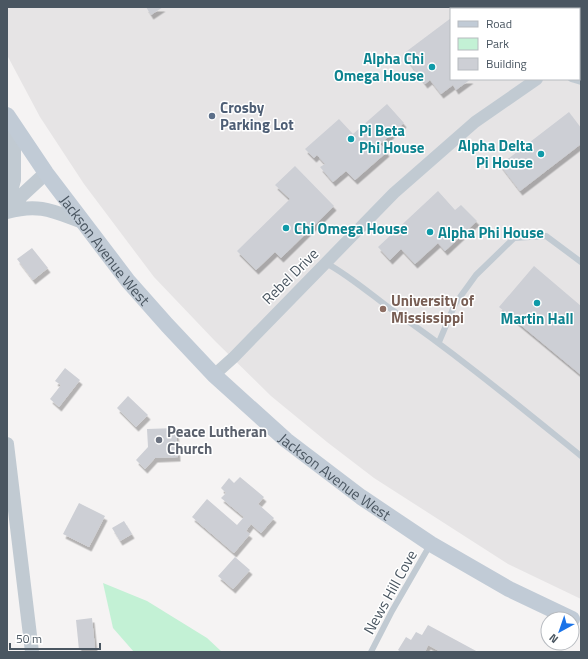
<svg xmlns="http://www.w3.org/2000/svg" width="588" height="659" font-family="'Titillium Web',sans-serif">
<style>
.education{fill:#e6e4e5;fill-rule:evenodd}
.green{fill:#c3f1d5}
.building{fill:#cdcfd5;filter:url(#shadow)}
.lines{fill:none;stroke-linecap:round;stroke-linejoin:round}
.service{stroke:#c1cad2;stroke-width:6}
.minor{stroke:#c1cad2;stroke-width:12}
.tertiary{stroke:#c1cad2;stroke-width:14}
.secondary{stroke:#c1cbd6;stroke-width:16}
.culture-dot{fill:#0f9aa8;stroke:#fff;stroke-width:1.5}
.service-dot{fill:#5c6f8a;stroke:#fff;stroke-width:1.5}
.education-dot{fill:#8d6e63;stroke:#fff;stroke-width:1.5}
.worship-dot{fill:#6b7280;stroke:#fff;stroke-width:1.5}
.labels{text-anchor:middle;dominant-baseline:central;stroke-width:3;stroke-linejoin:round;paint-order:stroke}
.culture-label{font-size:15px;font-weight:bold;fill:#0d838f;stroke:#fff;text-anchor:start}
.service-label{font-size:15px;font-weight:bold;fill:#4e5e75;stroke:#fff;text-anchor:start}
.street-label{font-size:15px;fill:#4a5661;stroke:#fff}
.education-label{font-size:15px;font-weight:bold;fill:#785e54;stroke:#fff;text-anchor:start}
.worship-label{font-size:15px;font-weight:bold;fill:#5b616d;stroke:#fff;text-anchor:start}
</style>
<defs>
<filter id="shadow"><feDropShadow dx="2.5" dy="4.5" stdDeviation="0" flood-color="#0004"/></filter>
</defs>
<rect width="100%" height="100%" fill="#f5f3f3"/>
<path class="education" d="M7 7H581V599L508 564 374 478 327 442 271 396 215 341 154 277 84 184 40 117 7 55ZM451 9H579V79H451Z"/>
<path class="green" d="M103 583 147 601 207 638 222 652H134L113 628Z"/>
<path class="building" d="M146 7H163L151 15Z
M494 7H579L575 9H495Z
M451 18V79H471L456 90 453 85 441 94 430 80 425 84 403 54Z
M387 104 404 123 380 144 387 152 355 180 346 171 333 182 320 167 325 164 317 155 314 158 305 149 339 119 353 134Z
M569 112 581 128V144L520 191 500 165Z
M295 166 334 206 281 258 275 252 256 270 237 251 290 199 275 185Z
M438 191 455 210 461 205 477 221 445 251 438 243 415 264 401 249 390 260 378 247Z
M32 248 48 268 33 280 17 259Z
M534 266 581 306V375L499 307Z
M65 368 80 380 59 407 50 399 61 385 55 381Z
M128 396 148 415 136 427 117 408Z
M176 428 178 457 155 458 145 469 136 460 148 447 147 429Z
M240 477 264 497 258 504 274 518 261 533 251 524 246 531 250 534 234 553 192 517 207 499 237 525 244 517 221 498 226 493 221 488 229 478 234 483Z
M79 503 105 516 89 547 63 534Z
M124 521 132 534 120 541 112 528Z
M235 557 250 570 233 589 218 576Z
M92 618 95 648 79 650 76 620Z
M428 625 478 652H441L428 645 425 652H401L398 650 406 637 411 640 416 632 422 635Z"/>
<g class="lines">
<path class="service" d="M571 79 581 82
M326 263C348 275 368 292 388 307 455 353 518 405 581 456
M439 342 455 304 476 275 514 238 546 236 581 262
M371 652 392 611 430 545"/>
<path class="minor" d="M579 53 581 51
M214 375 234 357 394 193 475 122 537 79"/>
<path class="tertiary" d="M7 205 14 180V126
M7 209 46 173
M7 212C39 203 53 211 83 222
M7 444 32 652"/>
<path class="secondary" id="s1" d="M7 115 46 173 128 281 167 325 214 375 286 440 361 497 431 544 509 589 572 619"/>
</g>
<g class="culture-dot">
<circle cx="432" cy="67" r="4"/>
<circle cx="351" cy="139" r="4"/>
<circle cx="541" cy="154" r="4"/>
<circle cx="286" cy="228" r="4"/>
<circle cx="430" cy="232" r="4"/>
<circle cx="537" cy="303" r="4"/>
</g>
<circle class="service-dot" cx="212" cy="116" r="4"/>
<circle class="education-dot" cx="383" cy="309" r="4"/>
<circle class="worship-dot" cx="159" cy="440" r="4"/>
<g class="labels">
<g class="culture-label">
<text x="424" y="58" text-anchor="end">Alpha Chi<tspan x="424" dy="17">Omega House</tspan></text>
<text x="359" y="130">Pi Beta<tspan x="359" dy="17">Phi House</tspan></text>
<text x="533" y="145" text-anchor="end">Alpha Delta<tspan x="533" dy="17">Pi House</tspan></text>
<text x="294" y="228">Chi Omega House</text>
<text x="438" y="232">Alpha Phi House</text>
<text x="537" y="318" text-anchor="middle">Martin Hall</text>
</g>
<g class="service-label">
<text x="220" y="107">Crosby<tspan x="220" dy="17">Parking Lot</tspan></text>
</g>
<g class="street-label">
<text stroke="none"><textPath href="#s1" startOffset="167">Jackson Avenue West</textPath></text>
<text transform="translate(290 276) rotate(-45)">Rebel Drive</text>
<text stroke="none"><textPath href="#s1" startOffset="491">Jackson Avenue West</textPath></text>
<text transform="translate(390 592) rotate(-61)">News Hill Cove</text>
</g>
<g class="education-label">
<text x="391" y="300">University of<tspan x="391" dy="17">Mississippi</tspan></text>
</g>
<g class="worship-label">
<text x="167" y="431">Peace Lutheran<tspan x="167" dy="17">Church</tspan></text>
</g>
</g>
<rect width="588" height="659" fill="none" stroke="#4a5661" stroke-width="16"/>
<rect x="450" y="8" width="130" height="72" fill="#ffffff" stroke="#b7bbc0"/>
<rect x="458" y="21" width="20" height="6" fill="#c1cbd6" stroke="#b7bbc0"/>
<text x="486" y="28" font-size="12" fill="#4a5661">Road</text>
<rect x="458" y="38" width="20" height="12" fill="#c3f1d5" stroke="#b7bbc0"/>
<text x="486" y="48" font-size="12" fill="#4a5661">Park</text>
<rect x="458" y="58" width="20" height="12" fill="#cdcfd5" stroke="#b7bbc0"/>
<text x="486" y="68" font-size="12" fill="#4a5661">Building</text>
<g transform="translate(560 631) rotate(220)"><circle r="19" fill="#ffffff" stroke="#b7bbc0"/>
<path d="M0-3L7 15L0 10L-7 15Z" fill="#1a73e8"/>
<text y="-6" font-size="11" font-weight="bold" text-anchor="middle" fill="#4a5661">N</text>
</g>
<path d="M10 643v6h90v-6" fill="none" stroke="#4a5661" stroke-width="2"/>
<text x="16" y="643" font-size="12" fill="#4a5661" stroke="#ffffff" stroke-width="3" paint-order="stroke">50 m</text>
</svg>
